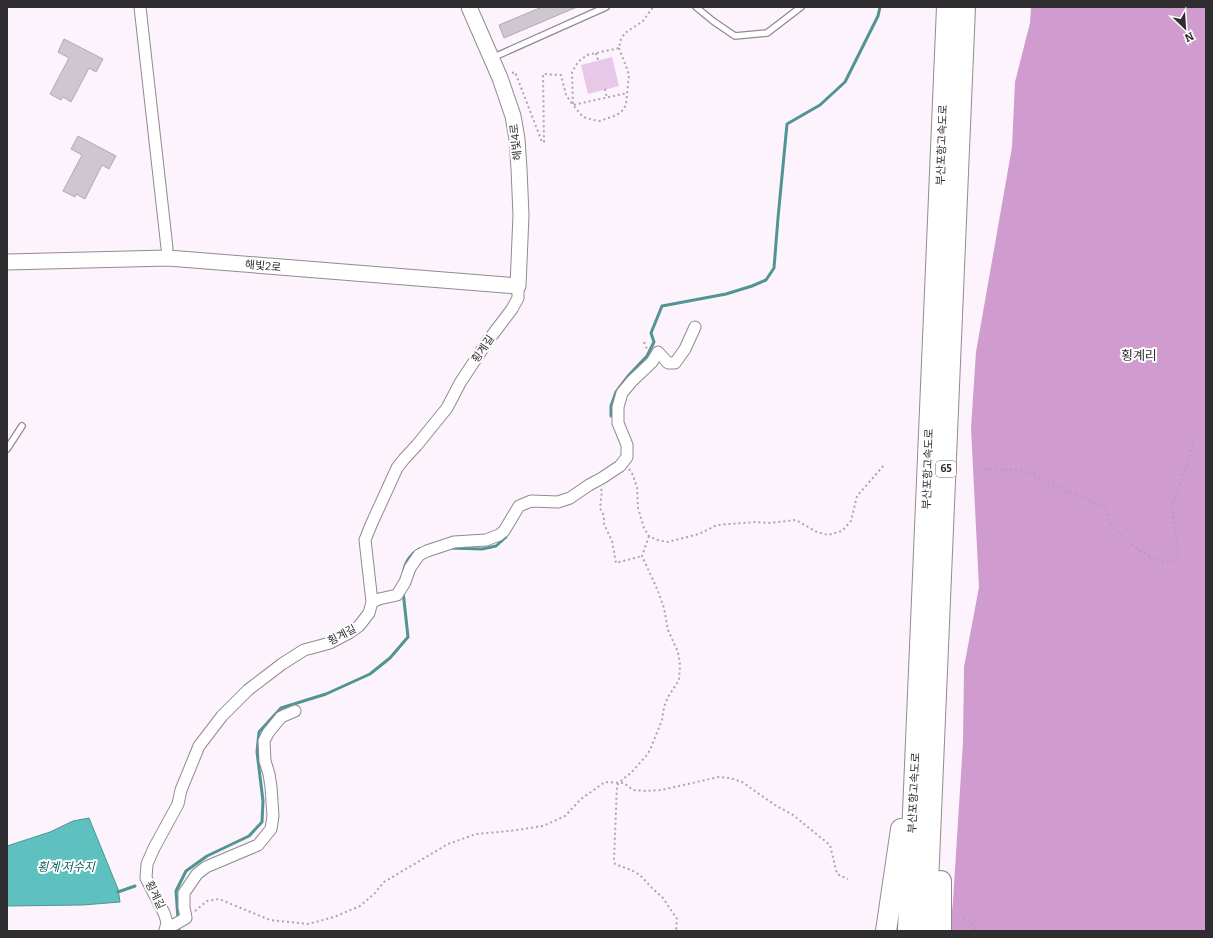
<svg xmlns="http://www.w3.org/2000/svg" width="1213" height="938" font-family="Bitter,'Noto Sans KR',serif">
<style>
.green{fill:#e8c8e8}
.forest{fill:#d09cd0}
.water{fill:#5ec0bf;stroke:#509494}
.lines{fill:none;stroke-linecap:round;stroke-linejoin:round}
.stream{stroke:#509494;stroke-width:3}
.building{fill:#cfc7cf;stroke:#b1a8b1}
.lane-casing{stroke:#928a92;stroke-width:8}
.street-casing{stroke:#928a92;stroke-width:13}
.secondary-casing{stroke:#928a92;stroke-width:17}
.highway-casing{stroke:#928a92;stroke-width:22}
.path{stroke:#aca5ac;stroke-width:2;stroke-dasharray:2 3;stroke-linecap:butt}
.lane{stroke:#fff;stroke-width:5.5}
.street{stroke:#fff;stroke-width:11}
.secondary{stroke:#fff;stroke-width:15}
.highway{stroke:#fff;stroke-width:20}
.labels{text-anchor:middle;dominant-baseline:central;stroke-width:4;stroke-linejoin:round;paint-order:stroke}
.shield{fill:#fff;stroke:#6e6c6e;stroke-width:1}
.shield-label{font-size:10px;font-weight:bold;fill:#302d30}
.street-label{font-size:11px;fill:#302d30;stroke:#fff}
.water-label{font-size:12px;font-style:italic;fill:#0c6161;stroke:#fff}
.quarter-label{font-size:13px;fill:#302d30;stroke:#fff}
</style>
<rect width="100%" height="100%" fill="#fcf3fc"/>
<path class="green" d="M612 57 619 86 588 94 581 65Z"/>
<path class="forest" d="M1031 7H1206V931H950L953 901 963 742 964 667 979 587 971 428 976 352 1012 147 1015 82 1030 23Z"/>
<path class="water" d="M89 818 118 889 120 902 83 905 7 906V846L50 832 73 821Z"/>
<g class="lines">
<path class="stream" d="M611 416V406L616 392 629 375 647 356 654 342 651 333 662 306 726 294 752 286 766 280 774 268 778 218 787 124 820 105 845 82 878 16 880 7
M449 548 482 549 496 546 506 537
M404 570C405 562 412 553 419 549
M118 892 135 886
M178 919 176 891 186 871 207 856 249 836 262 822 263 801 257 752 259 732 281 708 326 694 370 674 390 658 408 637 403 591
M178 924 179 931"/>
</g>
<path class="building" d="M542 7H577L504 38 499 25Z
M64 39 103 59 96 72 89 68 71 102 63 97 61 100 50 94 69 58 58 52Z
M78 136 116 156 109 169 102 165 85 199 76 194 75 197 63 191 82 155 71 149Z"/>
<g class="lines">
<defs>
<path id="lane" d="M696 7 713 21 735 36 767 33 801 7
M492 58 606 7
M7 449 22 426"/>
<path id="street" d="M140 7 167 248
M372 602 379 599 397 595 405 582 410 568 419 555 427 551 454 542 486 540 499 535 504 531 519 506 531 501 558 502 570 498 589 485 602 478 620 466 627 457V445L618 423V407L622 393 632 381 652 362 658 352 668 363H675L685 349 695 327
M165 930 186 918 184 907V893L197 874 206 867 258 845 271 829 273 816 271 787 269 774 265 761 264 741 268 733 281 717 295 711
M165 931 167 922 164 913 146 878 147 864 154 848 178 804 181 790 199 746 222 716 248 690 282 664 304 650 330 643 349 633 359 626 369 613 372 602 365 540 371 525 397 468 404 459 417 445 447 408 460 383 487 342 512 309 518 298V286"/>
<path id="secondary" d="M7 262 168 258 518 286 521 215 519 169 517 139 513 116 500 78 469 7"/>
<path id="highway" d="M941 881V931
M886 931 901 829
M908 931 947 7
M926 931 965 7"/>
</defs>
<use href="#lane" class="lane-casing"/>
<use href="#street" class="street-casing"/>
<use href="#secondary" class="secondary-casing"/>
<use href="#highway" class="highway-casing"/>
<path class="path" d="M619 48 627 69 629 75 626 105 623 110 617 115 600 121 594 120 583 117 573 105 572 72 578 62 587 55 619 48 621 39 625 33 643 21 653 7
M596 53 598 60
M512 73 515 72 542 142H544L543 74 561 75 566 95 573 105 627 93
M605 89 607 98
M644 342 647 349
M629 469 632 473 637 487 638 508 644 528 649 536 657 540 668 542 699 534 717 525 756 522 769 523 796 520 817 532 828 535 842 531 851 521 857 496 885 464
M985 469 1022 470 1081 497 1104 506C1107 514 1108 521 1112 526 1121 537 1173 583 1178 551L1173 517V502L1186 468 1195 436
M601 489 602 491 600 508 604 516V524L612 541 616 563 642 556
M649 536 642 556 658 591 664 608 668 630 678 652 680 665 679 680 668 697 664 707 662 720 650 750 646 756 631 773 623 779 617 785 614 859 615 864 631 870 640 875 652 888 663 898 677 919 676 931
M195 911 207 901 219 899 270 920 308 924 334 917 360 906 374 894 384 882 448 844 476 834 509 831 543 826 565 816 581 799 605 782 624 783 633 790 646 791 661 790 719 777 730 778 742 782 775 805 793 815 830 845 837 874 848 879
M963 918 967 920 977 931"/>
<use href="#lane" class="lane"/>
<use href="#street" class="street"/>
<use href="#secondary" class="secondary"/>
<use href="#highway" class="highway"/>
</g>
<g class="labels">
<rect class="shield" x="936" y="461" width="20" height="16" rx="3"/>
<g class="shield-label">
<text x="946" y="469">65</text>
</g>
<g class="street-label">
<text transform="translate(516 142) rotate(-96)">해빛4로</text>
<text transform="translate(942 145) rotate(-88)">부산포항고속도로</text>
<text transform="translate(263 266) rotate(5)">해빛2로</text>
<text transform="translate(483 349) rotate(-55)">횡계길</text>
<text transform="translate(928 469) rotate(-88)">부산포항고속도로</text>
<text transform="translate(342 635) rotate(-28)">횡계길</text>
<text transform="translate(914 793) rotate(-87)">부산포항고속도로</text>
<text transform="translate(155 895) rotate(64)">횡계길</text>
</g>
<g class="water-label">
<text x="66" y="867">횡계 저수지</text>
</g>
<g class="quarter-label">
<text x="1139" y="355">횡계리</text>
</g>
</g>
<rect width="1213" height="938" fill="none" stroke="#302d30" stroke-width="16"/>
<g transform="translate(1185 28) rotate(155)" stroke="#ffffff" stroke-width="3" paint-order="stroke">
<path d="M0-3L7 15L0 10L-7 15Z" fill="#302d30"/>
<text y="-6" font-size="11" font-weight="bold" text-anchor="middle" fill="#302d30">N</text>
</g>
</svg>
